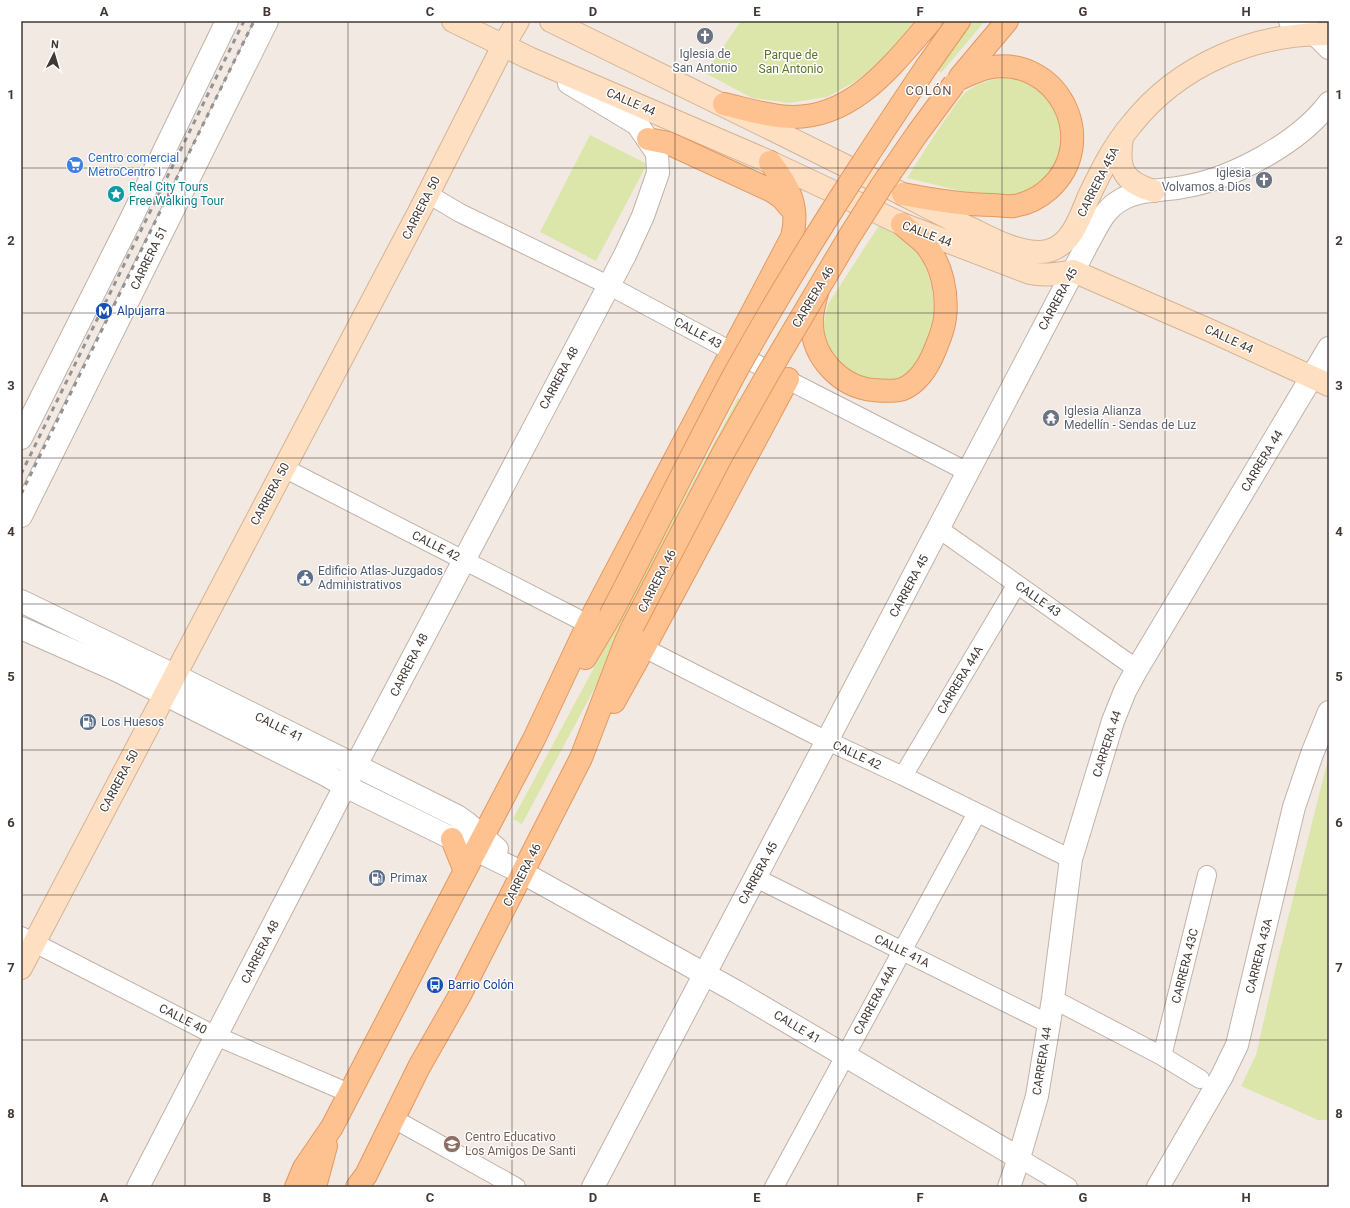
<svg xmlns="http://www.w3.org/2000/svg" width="1350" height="1208" font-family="Roboto,sans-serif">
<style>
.green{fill:#dce6ab}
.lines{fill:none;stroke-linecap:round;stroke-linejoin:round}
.minor-casing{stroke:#c0b2a9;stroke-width:20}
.tertiary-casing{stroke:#c0b2a9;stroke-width:24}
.secondary-casing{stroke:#d5b395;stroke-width:24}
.primary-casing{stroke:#e39860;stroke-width:24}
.minor{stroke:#fff;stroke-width:18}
.tertiary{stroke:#fff;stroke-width:22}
.secondary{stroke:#fedfc1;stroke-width:22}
.primary{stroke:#fec190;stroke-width:22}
.rail{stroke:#939393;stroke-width:3;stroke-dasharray:5 5;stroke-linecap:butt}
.primary-bridge-casing{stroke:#e39860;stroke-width:24;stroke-linecap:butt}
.primary-bridge{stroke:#fec190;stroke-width:22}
.grid{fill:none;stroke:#433934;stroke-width:1;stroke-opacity:0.55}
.labels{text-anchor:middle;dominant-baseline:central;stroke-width:3;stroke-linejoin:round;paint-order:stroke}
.worship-label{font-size:12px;fill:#5b616d;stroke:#fff}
.park-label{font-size:12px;fill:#597428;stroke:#fff}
.street-label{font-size:12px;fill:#433934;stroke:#fff}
.shop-label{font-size:12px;fill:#366cbe;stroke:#fff;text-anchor:start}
.culture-label{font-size:12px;fill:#0d838f;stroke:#fff;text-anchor:start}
.transit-label{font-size:12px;fill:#164399;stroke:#fff;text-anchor:start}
.service-label{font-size:12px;fill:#4e5e75;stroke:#fff;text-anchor:start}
.education-label{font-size:12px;fill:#785e54;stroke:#fff;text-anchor:start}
.neighbourhood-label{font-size:13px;letter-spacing:1px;fill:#66544b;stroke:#fff}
.neatline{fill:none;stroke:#433934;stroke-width:1.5}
.grid-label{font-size:13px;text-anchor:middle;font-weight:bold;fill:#433934}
</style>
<rect width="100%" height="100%" fill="#f2e9e3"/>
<path class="green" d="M741 21H920L885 58 856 81 827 97 789 103 752 98 705 73Z
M972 21H985L941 73 933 66Z
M1013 77 1029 79 1063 112 1061 174 1018 196 990 198 907 178C921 156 934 135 949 114 955 106 961 95 969 90 981 81 997 78 1013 77Z
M590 135 647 164 596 261 540 232Z
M882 221 910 239 924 262 932 286 935 313 933 341 902 385 845 373 821 335 828 304Z
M738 398 747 403 522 824 513 819Z
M1327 763 1329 764V1120H1318L1241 1086 1256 1055 1277 962Z"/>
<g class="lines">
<defs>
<path id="minor" d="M428 194 460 213 608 285 731 351 968 472
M284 468 588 624
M939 529 1137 669
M644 648 817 736 903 776 1071 859
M903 776 1017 584
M756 878 1049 1024
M21 936 216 1036 349 1093
M1053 999 1162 1056 1200 1079
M1162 1056 1207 875
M394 1119 516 1187
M1019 1158 1068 1187
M774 1187 977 813"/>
<path id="tertiary" d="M1290 21 1315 34 1329 48
M21 438 131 219 227 21
M21 516 267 21
M21 601 186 681 457 816 467 823 497 849
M21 628 116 670 326 775 345 786 523 873 737 992 1019 1158
M138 1187 345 786 625 255 643 216 658 173 657 153 637 124 569 83
M593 1187 1088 243C1097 227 1104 209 1121 200 1139 189 1163 191 1183 187 1232 179 1299 143 1329 103
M1009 1187 1019 1158 1037 1096 1053 999 1071 859 1113 721 1125 691 1137 669 1329 348
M1158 1187 1222 1076 1237 1045 1294 807 1312 754 1329 712"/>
<path id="secondary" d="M453 21 529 58 770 162 902 224 1030 273C1045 276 1058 274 1073 271L1209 330 1329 385
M551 21C662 75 772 129 882 184 913 199 943 216 974 230 994 240 1016 252 1040 252 1051 252 1061 246 1068 238 1078 226 1083 210 1089 196 1101 171 1114 145 1132 124 1179 65 1254 33 1329 34
M1122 138C1117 169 1123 182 1154 191
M21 968 421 208 503 46 518 21"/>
<path id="primary" d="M927 66 959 21
M960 77 1007 21
M724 104C746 109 770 117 793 117 855 117 893 64 931 21
M648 139 668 143 772 191 782 198 794 212
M903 194C933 200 962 205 993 205 1000 205 1007 207 1014 206 1027 204 1039 198 1049 189 1102 141 1057 53 987 68 978 70 968 75 959 79
M817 293C814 304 811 314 812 325 813 358 841 387 873 390 883 391 894 392 903 389 919 382 929 365 935 350 939 340 944 329 945 318 948 293 942 264 925 244 918 237 909 231 902 224
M585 658 610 616
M614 702 644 648 788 379
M452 839 465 871
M296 1187 304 1168 332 1127 456 888 534 739 588 624 792 237C800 206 788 185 770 162
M315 1187 326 1146
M357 1187 366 1175 419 1067 460 995 581 758 626 641 633 626"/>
</defs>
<use href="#minor" class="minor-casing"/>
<use href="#tertiary" class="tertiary-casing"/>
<use href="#secondary" class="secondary-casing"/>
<use href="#primary" class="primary-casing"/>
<use href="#minor" class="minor"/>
<use href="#tertiary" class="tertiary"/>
<use href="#secondary" class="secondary"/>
<use href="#primary" class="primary"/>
<path class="rail" d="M21 474 244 21
M21 494 254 21"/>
<defs>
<path id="primary-bridge" d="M610 616C652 536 691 455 734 375 793 268 859 167 927 66
M633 626 722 455 769 372 849 237 882 185 917 134 954 84"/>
</defs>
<use href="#primary-bridge" class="primary-bridge-casing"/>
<use href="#primary-bridge" class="primary-bridge"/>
</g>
<path class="grid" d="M185 21V1187M348 21V1187M512 21V1187M675 21V1187M838 21V1187M1002 21V1187M1165 21V1187M21 168H1329M21 313H1329M21 458H1329M21 604H1329M21 750H1329M21 895H1329M21 1040H1329"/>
<defs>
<symbol id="church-disc" viewBox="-11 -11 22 22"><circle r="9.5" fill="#6b7280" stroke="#fff"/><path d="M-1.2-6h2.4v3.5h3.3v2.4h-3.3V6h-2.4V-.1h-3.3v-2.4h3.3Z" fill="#fff"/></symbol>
<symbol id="supermarket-disc" viewBox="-11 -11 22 22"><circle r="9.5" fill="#3f7fe0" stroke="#fff"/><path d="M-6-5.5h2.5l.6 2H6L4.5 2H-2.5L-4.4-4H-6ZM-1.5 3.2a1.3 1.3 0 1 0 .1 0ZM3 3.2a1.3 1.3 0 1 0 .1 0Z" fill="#fff"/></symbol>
<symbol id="sight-disc" viewBox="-11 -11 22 22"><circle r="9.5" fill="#0f9aa8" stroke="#fff"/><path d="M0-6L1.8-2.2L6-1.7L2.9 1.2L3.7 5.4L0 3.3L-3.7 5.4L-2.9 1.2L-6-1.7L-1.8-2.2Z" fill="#fff"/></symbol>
<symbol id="metro-disc" viewBox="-11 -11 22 22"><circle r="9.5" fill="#1a4fb4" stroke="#fff"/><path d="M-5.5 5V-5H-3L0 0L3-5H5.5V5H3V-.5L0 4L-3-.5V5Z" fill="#fff"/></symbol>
<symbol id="temple-disc" viewBox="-11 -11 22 22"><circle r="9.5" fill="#6b7280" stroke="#fff"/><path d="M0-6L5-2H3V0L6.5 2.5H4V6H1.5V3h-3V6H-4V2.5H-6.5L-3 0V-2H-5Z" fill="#fff"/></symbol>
<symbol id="civic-disc" viewBox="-11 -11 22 22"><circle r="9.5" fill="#5c6f8a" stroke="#fff"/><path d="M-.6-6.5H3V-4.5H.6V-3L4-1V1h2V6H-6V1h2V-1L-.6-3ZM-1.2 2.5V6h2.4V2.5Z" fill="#fff"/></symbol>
<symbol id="fuel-disc" viewBox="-11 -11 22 22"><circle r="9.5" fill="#5c6f8a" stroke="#fff"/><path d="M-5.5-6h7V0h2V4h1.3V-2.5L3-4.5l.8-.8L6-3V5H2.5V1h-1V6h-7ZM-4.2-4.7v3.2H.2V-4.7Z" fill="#fff"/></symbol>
<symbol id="bus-disc" viewBox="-11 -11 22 22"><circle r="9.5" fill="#1a4fb4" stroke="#fff"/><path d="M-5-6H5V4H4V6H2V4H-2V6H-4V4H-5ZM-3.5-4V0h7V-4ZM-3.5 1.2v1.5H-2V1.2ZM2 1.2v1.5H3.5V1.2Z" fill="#fff"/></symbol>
<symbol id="school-disc" viewBox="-11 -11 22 22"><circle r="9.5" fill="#8d6e63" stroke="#fff"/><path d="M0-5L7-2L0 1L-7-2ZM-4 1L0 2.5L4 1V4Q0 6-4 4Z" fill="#fff"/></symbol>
</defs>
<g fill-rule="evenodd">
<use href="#church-disc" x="695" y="26" width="20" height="20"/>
<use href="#supermarket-disc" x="65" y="155" width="20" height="20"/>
<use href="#church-disc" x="1254" y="170" width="20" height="20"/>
<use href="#sight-disc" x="106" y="184" width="20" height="20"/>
<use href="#metro-disc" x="94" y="301" width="20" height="20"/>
<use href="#temple-disc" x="1041" y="408" width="20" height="20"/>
<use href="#civic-disc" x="295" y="568" width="20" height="20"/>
<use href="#fuel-disc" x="78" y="712" width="20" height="20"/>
<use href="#fuel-disc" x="367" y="868" width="20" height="20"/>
<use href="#bus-disc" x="425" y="975" width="20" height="20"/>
<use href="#school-disc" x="442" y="1134" width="20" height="20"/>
</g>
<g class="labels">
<g class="worship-label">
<text x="705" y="54">Iglesia de<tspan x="705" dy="14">San Antonio</tspan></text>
<text x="1251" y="173" text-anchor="end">Iglesia<tspan x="1251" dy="14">Volvamos a Dios</tspan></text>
<text x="1064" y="411" text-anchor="start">Iglesia Alianza<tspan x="1064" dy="14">Medellín - Sendas de Luz</tspan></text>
</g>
<g class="park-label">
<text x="791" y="55">Parque de<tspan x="791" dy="14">San Antonio</tspan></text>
</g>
<g class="street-label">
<text transform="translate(631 102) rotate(23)">CALLE 44</text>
<text transform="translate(1098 182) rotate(-63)">CARRERA 45A</text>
<text transform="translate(421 208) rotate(-63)">CARRERA 50</text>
<text transform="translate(927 234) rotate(21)">CALLE 44</text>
<text transform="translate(149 258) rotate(-64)">CARRERA 51</text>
<text transform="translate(813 297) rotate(-59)">CARRERA 46</text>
<text transform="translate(1058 299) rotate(-62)">CARRERA 45</text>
<text transform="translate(698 333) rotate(28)">CALLE 43</text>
<text transform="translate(1229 339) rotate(25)">CALLE 44</text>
<text transform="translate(559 378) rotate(-62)">CARRERA 48</text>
<text transform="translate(1262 461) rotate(-59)">CARRERA 44</text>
<text transform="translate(270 494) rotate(-62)">CARRERA 50</text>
<text transform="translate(436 546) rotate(27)">CALLE 42</text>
<text transform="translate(657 581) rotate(-63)">CARRERA 46</text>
<text transform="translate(909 586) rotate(-62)">CARRERA 45</text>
<text transform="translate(1038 599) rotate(35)">CALLE 43</text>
<text transform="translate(409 665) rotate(-63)">CARRERA 48</text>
<text transform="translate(960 680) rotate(-59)">CARRERA 44A</text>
<text transform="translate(279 727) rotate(26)">CALLE 41</text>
<text transform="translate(1107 744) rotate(-72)">CARRERA 44</text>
<text transform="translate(857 755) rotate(25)">CALLE 42</text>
<text transform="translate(119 781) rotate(-62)">CARRERA 50</text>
<text transform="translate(758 873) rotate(-62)">CARRERA 45</text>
<text transform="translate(522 875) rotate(-63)">CARRERA 46</text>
<text transform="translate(902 951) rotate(26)">CALLE 41A</text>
<text transform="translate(260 952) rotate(-63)">CARRERA 48</text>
<text transform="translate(1259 956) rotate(-76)">CARRERA 43A</text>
<text transform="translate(1185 966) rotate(-76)">CARRERA 43C</text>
<text transform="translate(875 1000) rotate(-62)">CARRERA 44A</text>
<text transform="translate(183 1019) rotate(27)">CALLE 40</text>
<text transform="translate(797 1027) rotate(31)">CALLE 41</text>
<text transform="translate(1042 1061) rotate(-81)">CARRERA 44</text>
</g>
<g class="shop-label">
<text x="88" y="158">Centro comercial<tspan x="88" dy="14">MetroCentro I</tspan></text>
</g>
<g class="culture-label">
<text x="129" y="187">Real City Tours<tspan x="129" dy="14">Free Walking Tour</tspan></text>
</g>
<g class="transit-label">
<text x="117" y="311">Alpujarra</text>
<text x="448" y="985">Barrio Colón</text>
</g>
<g class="service-label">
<text x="318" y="571">Edificio Atlas-Juzgados<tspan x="318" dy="14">Administrativos</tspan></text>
<text x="101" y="722">Los Huesos</text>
<text x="390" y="878">Primax</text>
</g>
<g class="education-label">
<text x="465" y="1137">Centro Educativo<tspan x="465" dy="14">Los Amigos De Santi</tspan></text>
</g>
<g class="neighbourhood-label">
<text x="929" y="90">COLÓN</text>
</g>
</g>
<rect width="1350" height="1208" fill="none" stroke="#ffffff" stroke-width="44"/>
<g transform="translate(54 54) rotate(5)" stroke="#ffffff" stroke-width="3" paint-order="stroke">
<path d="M0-3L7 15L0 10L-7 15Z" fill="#433934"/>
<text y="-6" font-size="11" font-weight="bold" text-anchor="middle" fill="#433934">N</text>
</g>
<rect x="22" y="22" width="1306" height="1164" class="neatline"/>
<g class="grid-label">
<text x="104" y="16">A</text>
<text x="267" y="16">B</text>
<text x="430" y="16">C</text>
<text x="593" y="16">D</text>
<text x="757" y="16">E</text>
<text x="920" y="16">F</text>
<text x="1083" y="16">G</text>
<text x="1246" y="16">H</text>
<text x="11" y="99">1</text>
<text x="1339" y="99">1</text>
<text x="11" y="245">2</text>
<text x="1339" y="245">2</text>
<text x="11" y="390">3</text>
<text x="1339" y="390">3</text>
<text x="11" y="536">4</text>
<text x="1339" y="536">4</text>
<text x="11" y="681">5</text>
<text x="1339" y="681">5</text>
<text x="11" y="827">6</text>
<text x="1339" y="827">6</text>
<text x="11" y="972">7</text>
<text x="1339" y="972">7</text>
<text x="11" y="1118">8</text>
<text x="1339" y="1118">8</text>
<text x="104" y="1202">A</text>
<text x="267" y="1202">B</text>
<text x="430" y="1202">C</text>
<text x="593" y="1202">D</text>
<text x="757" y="1202">E</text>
<text x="920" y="1202">F</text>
<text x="1083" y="1202">G</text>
<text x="1246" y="1202">H</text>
</g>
</svg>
